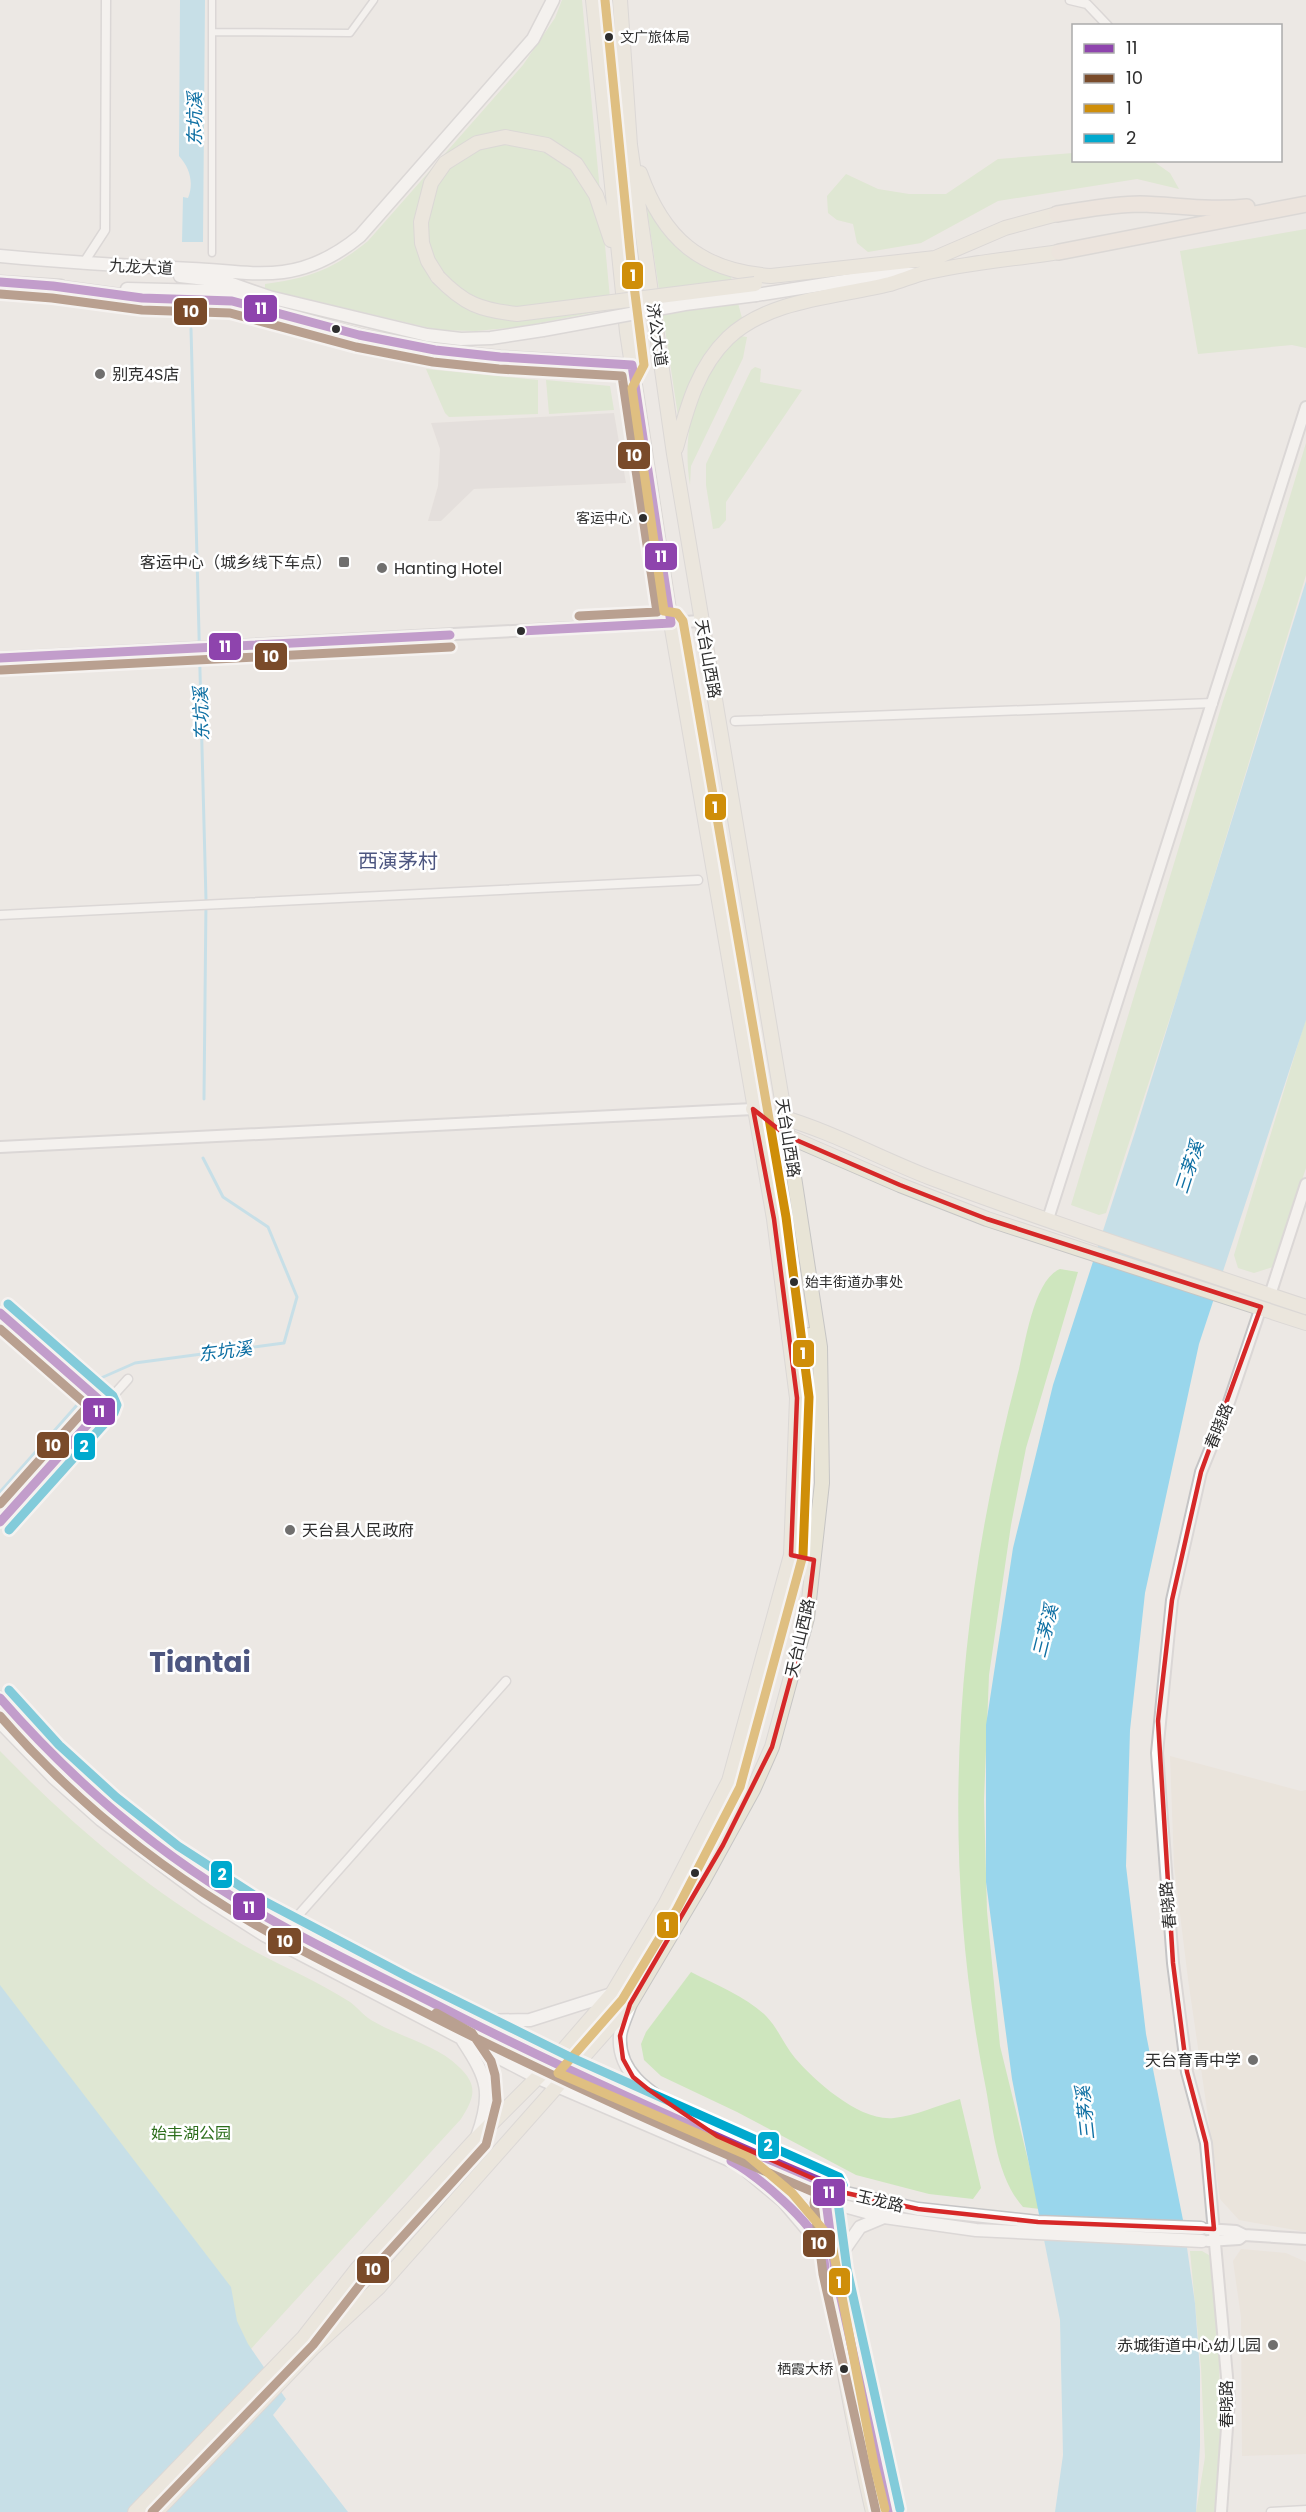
<svg xmlns="http://www.w3.org/2000/svg" width="1306" height="2512" font-family="Poppins,'Noto Sans SC',sans-serif">
<style>
.education{fill:#e6e0d3}
.green{fill:#cee6be}
.plaza{fill:#dad6d2}
.water{fill:#99d6ec}
.lines{fill:none;stroke-linecap:round;stroke-linejoin:round}
.stream{stroke:#99d6ec;stroke-width:3}
.pedestrian-casing{stroke:#c5c4c5;stroke-width:9}
.minor-casing{stroke:#c5c4c5;stroke-width:11}
.tertiary-casing{stroke:#c5c4c5;stroke-width:14}
.secondary-casing{stroke:#c5c4c5;stroke-width:15}
.primary-casing{stroke:#c6c5c4;stroke-width:16}
.motorway-casing{stroke:#c6c5c4;stroke-width:18}
.pedestrian{stroke:#fcfcfb;stroke-width:6}
.minor{stroke:#fcfcfb;stroke-width:8}
.tertiary{stroke:#fcfcfb;stroke-width:10}
.secondary{stroke:#fcfcfb;stroke-width:12}
.primary{stroke:#e8e4d6;stroke-width:14}
.motorway{stroke:#eadfd6;stroke-width:15}
.secondary-bridge-casing{stroke:#c5c4c5;stroke-width:15;stroke-linecap:butt}
.primary-bridge-casing{stroke:#c6c5c4;stroke-width:16;stroke-linecap:butt}
.secondary-bridge{stroke:#fcfcfb;stroke-width:12}
.primary-bridge{stroke:#e8e4d6;stroke-width:14}
.bus-1-casing{stroke:#fff;stroke-width:14}
.bus-2-casing{stroke:#fff;stroke-width:14}
.bus-3-casing{stroke:#fff;stroke-width:14}
.bus-4-casing{stroke:#fff;stroke-width:14}
.bus-1{stroke:#8e44ad;stroke-width:9}
.bus-2{stroke:#7a4b2a;stroke-width:9}
.bus-3{stroke:#cf8e09;stroke-width:9}
.bus-4{stroke:#00a9ce;stroke-width:9}
.marked{fill:none;stroke:#d62828;stroke-width:4.5;stroke-linejoin:round}
.bus-dot{fill:#2e2e2e;stroke:#fff;stroke-width:2}
.poi-dot{fill:#706f6e;stroke:#fff;stroke-width:2}
.labels{text-anchor:middle;dominant-baseline:central;stroke-width:5;stroke-linejoin:round;paint-order:stroke}
.bus-label{font-size:14px;fill:#2e2e2e;stroke:#fff;text-anchor:start}
.street-label{font-size:16px;fill:#2e2e2e;stroke:#fff}
.poi-label{font-size:16px;fill:#2e2e2e;stroke:#fff;text-anchor:start}
.park-label{font-size:16px;fill:#2c6e1b;stroke:#fff}
.water-label{font-size:18px;font-style:italic;fill:#0d6fa3;stroke:#fff}
.quarter-label{font-size:20px;fill:#4d5680;stroke:#fff}
.town-label{font-size:28px;font-weight:bold;fill:#4d5680;stroke:#fff}
.line-badge{stroke:#fff;stroke-width:2}
.badge-label{font-size:16px;text-anchor:middle;font-weight:bold;fill:#fff}
</style>
<rect width="100%" height="100%" fill="#ece8e4"/>
<path class="education" d="M1170 1756 1301 1791 1306 1790V2232L1239 2220 1220 2199 1188 1979 1174 1865Z
M1241 2249 1286 2253 1306 2262V2454L1242 2456 1241 2317 1233 2261Z"/>
<path class="green" d="M562 0H582L611 309 519 327 476 331 438 330 265 289V284C310 278 332 270 368 241L523 65 555 18Z
M1073 153 1074 160 1153 161 1170 173 1179 189 1137 179 998 201 921 243 868 252 857 243 853 224 837 220 828 213 827 196 846 174 878 189 909 194H946L998 159Z
M647 209C674 244 689 260 731 277L742 318C709 351 692 371 678 416Z
M1306 229V348L1292 345 1198 354 1180 251Z
M740 336 747 337 743 358 691 466 690 485C681 432 696 370 740 336Z
M755 367 761 369 760 382 802 390 726 502V520L719 528 713 529 706 485V464L751 370Z
M426 369 538 380V414L449 417 445 413Z
M546 380 610 386 614 410 549 414Z
M1306 443V575L1184 975 1106 1213 1099 1215 1071 1205 1223 701 1264 583Z
M1306 1018V1168L1273 1267 1254 1273 1238 1268 1234 1255Z
M1060 1269 1078 1272 1026 1448 1011 1525 989 1675 984 1800 987 1911 1000 2046 1040 2209 1023 2207C996 2177 993 2127 986 2089 937 1846 956 1607 1019 1369 1025 1344 1034 1279 1060 1269Z
M0 1751C69 1822 144 1887 230 1937 268 1961 312 1977 350 2002 357 2007 363 2015 371 2020 399 2037 436 2044 459 2067 479 2086 474 2098 461 2119L102 2512H0Z
M691 1972C716 1985 747 1997 766 2016 778 2028 784 2045 795 2058 815 2081 860 2122 894 2118 915 2116 939 2105 960 2099L981 2188 973 2199 929 2194 856 2175 737 2112 661 2076 644 2060 641 2044 646 2032Z
M1190 2251H1202L1214 2258 1219 2341 1221 2512H1196L1205 2457 1201 2367Z"/>
<path class="plaza" d="M614 413 626 483 474 489 441 521H428L438 486 440 449 431 423Z"/>
<path class="water" d="M180 0H205L203 242H182L183 197 188 198C194 183 190 168 179 156Z
M1306 581V1020L1199 1344 1145 1593 1130 1730 1126 1866 1146 2034 1183 2220 1195 2303 1200 2371V2446L1196 2512H1055L1063 2455 1060 2320 1012 2079 986 1882V1725L1013 1548 1053 1385 1135 1132Z
M0 1985 231 2287 237 2321 248 2344 286 2399 273 2415 348 2512H0Z"/>
<g class="lines">
<path class="stream" d="M191 329 206 900 204 1099
M0 1492 101 1378 135 1363 284 1343 297 1297 268 1227 223 1197 203 1158"/>
<defs>
<path id="pedestrian" d="M212 32 350 33 374 0
M212 253V0"/>
<path id="minor" d="M1070 0 1087 4 1108 26
M83 264 105 230 106 0
M735 721 1213 703
M0 915 698 880
M0 1522 128 1379
M287 1928 506 1681
M1271 2512 1306 2510"/>
<path id="tertiary" d="M0 658 702 621
M0 1147 753 1109
M1048 1219 1306 407
M1270 1295 1306 1184
M1207 2229 1236 2231 1244 2235 1239 2239 1208 2241
M1244 2235 1306 2239
M1221 2512 1229 2399 1206 2143 1187 2072 1173 1963 1157 1753 1172 1600 1201 1472 1227 1408 1261 1307"/>
<path id="secondary" d="M0 256C64 262 128 266 192 269 222 270 253 276 283 272 313 268 337 255 360 236L533 39 553 0
M0 282 61 286
M53 286 142 298 232 301 359 335 435 350 500 357 632 365
M127 289 207 291 269 297 223 281 180 276
M756 295 889 274H912
M269 297 427 335 461 339 491 338 543 330
M0 1698 62 1764 110 1806 179 1861 233 1897 467 2021 552 2063 791 2170 846 2193 918 2209 1038 2222 1201 2228
M0 1722 54 1778 101 1820 206 1898 264 1935 536 2077 741 2165 826 2201 884 2217 976 2230 1202 2241
M630 2005C627 2015 621 2026 620 2036 617 2078 659 2097 688 2117
M473 2021 530 2020 612 1994
M463 2041C488 2079 493 2093 477 2137
M748 2172 783 2201 821 2246
M835 2271 844 2250 860 2227 884 2217"/>
<path id="primary" d="M640 173C663 238 700 271 771 276L935 258 1005 228 1057 214
M438 277 428 261 422 243 421 222 431 183 445 163 477 143 505 137 547 145 576 164 596 195 611 240
M676 448C687 408 697 368 728 338 769 299 837 297 890 284 900 281 910 277 920 274 963 263 1014 259 1059 252
M753 1109 787 1136 900 1185 987 1219 1306 1323
M778 1116C833 1132 879 1158 931 1178 1054 1224 1180 1265 1306 1307
M789 1338 818 1334
M817 2180C810 2214 824 2260 830 2294 844 2367 856 2440 873 2512
M831 2186 826 2201 835 2271 888 2512
M135 2512 304 2337 357 2269 476 2139 552 2063 612 1994 666 1903 729 1781 791 1555 797 1398 774 1219 671 623 627 332 593 0
M156 2512 314 2347 379 2287 630 2004 703 1881 753 1790 772 1747 807 1618 822 1483 820 1347 785 1118 674 454 630 145 620 0"/>
<path id="motorway" d="M1057 214C1084 210 1112 204 1140 204 1176 205 1211 211 1247 207
M1059 252 1306 204"/>
</defs>
<use href="#pedestrian" class="pedestrian-casing"/>
<use href="#minor" class="minor-casing"/>
<use href="#tertiary" class="tertiary-casing"/>
<use href="#secondary" class="secondary-casing"/>
<use href="#primary" class="primary-casing"/>
<use href="#motorway" class="motorway-casing"/>
<use href="#pedestrian" class="pedestrian"/>
<use href="#minor" class="minor"/>
<use href="#tertiary" class="tertiary"/>
<use href="#secondary" class="secondary"/>
<use href="#primary" class="primary"/>
<use href="#motorway" class="motorway"/>
<defs>
<path id="secondary-bridge" d="M543 330 685 304 756 295"/>
<path id="primary-bridge" d="M438 277C464 304 480 310 517 314L755 284"/>
</defs>
<use href="#secondary-bridge" class="secondary-bridge-casing"/>
<use href="#primary-bridge" class="primary-bridge-casing"/>
<use href="#secondary-bridge" class="secondary-bridge"/>
<use href="#primary-bridge" class="primary-bridge"/>
<defs>
<path id="bus-1" d="M0 282 53 286 142 298 232 301 359 335 435 350 500 357 632 365 671 623 521 631
M0 658 450 635
M0 1313 105 1405 0 1522
M0 1698C68 1776 145 1843 233 1897 295 1936 362 1967 427 2000 559 2068 694 2128 831 2186L826 2201 835 2271 888 2512
M731 2161C757 2175 812 2222 822 2249 824 2255 824 2262 825 2268"/>
<path id="bus-2" d="M0 294 52 298 142 310 230 313 356 347 433 362 499 369 622 376 657 612 579 616
M1 670 451 647
M0 1329 88 1406 0 1504
M0 1716C65 1791 142 1855 226 1907 287 1945 352 1976 416 2008 547 2075 681 2136 816 2193L814 2203 823 2274 876 2512
M152 2512 313 2345 366 2277 486 2145 497 2101 495 2075 491 2061 472 2033 436 2013"/>
<path id="bus-3" d="M605 0 631 262 644 365 632 388 664 611 677 613 683 621 786 1217 809 1397 803 1555 740 1787 677 1909 622 2000 558 2073 747 2155 792 2193 831 2239 874 2464 885 2509"/>
<path id="bus-4" d="M8 1304 113 1396 117 1405 114 1413 9 1530
M9 1690 59 1745 116 1797 178 1846 260 1899 410 1978 568 2056 839 2177 843 2185 838 2202 847 2269 900 2509"/>
</defs>
<use href="#bus-1" class="bus-1-casing"/>
<use href="#bus-2" class="bus-2-casing"/>
<use href="#bus-3" class="bus-3-casing"/>
<use href="#bus-4" class="bus-4-casing"/>
<use href="#bus-1" class="bus-1"/>
<use href="#bus-2" class="bus-2"/>
<use href="#bus-3" class="bus-3"/>
<use href="#bus-4" class="bus-4"/>
</g>
<path d="M0 0H1306V2512H0ZM753 1109 787 1136 900 1185 987 1219 1261 1307 1201 1472 1172 1600 1158 1721 1173 1963 1187 2072 1206 2143 1214 2229 1038 2222 918 2209 846 2193 717 2136 649 2090 633 2077 623 2059 620 2036 630 2004 723 1845 772 1747 807 1618 814 1560 791 1555 797 1398 774 1219Z" fill="#ece8e4" fill-opacity=".55" fill-rule="evenodd"/>
<path class="marked" d="M753 1109 787 1136 900 1185 987 1219 1261 1307 1201 1472 1172 1600 1158 1721 1173 1963 1187 2072 1206 2143 1214 2229 1038 2222 918 2209 846 2193 717 2136 649 2090 633 2077 623 2059 620 2036 630 2004 723 1845 772 1747 807 1618 814 1560 791 1555 797 1398 774 1219Z"/>
<g class="bus-dot">
<circle cx="609" cy="37" r="5"/>
<circle cx="336" cy="329" r="5"/>
<circle cx="643" cy="518" r="5"/>
<circle cx="521" cy="631" r="5"/>
<circle cx="794" cy="1282" r="5"/>
<circle cx="695" cy="1873" r="5"/>
<circle cx="844" cy="2369" r="5"/>
</g>
<g class="poi-dot">
<circle cx="100" cy="374" r="6"/>
<rect x="338" y="556" width="12" height="12" rx="3"/>
<circle cx="382" cy="568" r="6"/>
<circle cx="290" cy="1530" r="6"/>
<circle cx="1253" cy="2060" r="6"/>
<circle cx="1273" cy="2345" r="6"/>
</g>
<g class="labels">
<g class="bus-label">
<text x="620" y="37">文广旅体局</text>
<text x="632" y="518" text-anchor="end">客运中心</text>
<text x="805" y="1282">始丰街道办事处</text>
<text x="833" y="2369" text-anchor="end">栖霞大桥</text>
</g>
<g class="street-label">
<text transform="translate(141 267) rotate(3)">九龙大道</text>
<text transform="translate(657 335) rotate(82)">济公大道</text>
<text transform="translate(708 659) rotate(80)">天台山西路</text>
<text transform="translate(788 1138) rotate(81)">天台山西路</text>
<text transform="translate(1219 1426) rotate(-68)">春晓路</text>
<text transform="translate(800 1638) rotate(-77)">天台山西路</text>
<text transform="translate(1168 1905) rotate(-95)">春晓路</text>
<text transform="translate(880 2201) rotate(13)">玉龙路</text>
<text transform="translate(1226 2404) rotate(-90)">春晓路</text>
</g>
<g class="poi-label">
<text x="112" y="374">别克4S店</text>
<text x="332" y="562" text-anchor="end">客运中心（城乡线下车点）</text>
<text x="394" y="568">Hanting Hotel</text>
<text x="302" y="1530">天台县人民政府</text>
<text x="1241" y="2060" text-anchor="end">天台育青中学</text>
<text x="1261" y="2345" text-anchor="end">赤城街道中心幼儿园</text>
</g>
<g class="park-label">
<text x="191" y="2133">始丰湖公园</text>
</g>
<g class="water-label">
<text transform="translate(194 119) rotate(-90)">东坑溪</text>
<text transform="translate(201 714) rotate(-92)">东坑溪</text>
<text transform="translate(1189 1167) rotate(-72)">三茅溪</text>
<text transform="translate(225 1351) rotate(-7)">东坑溪</text>
<text transform="translate(1045 1631) rotate(-76)">三茅溪</text>
<text transform="translate(1085 2113) rotate(-96)">三茅溪</text>
</g>
<g class="quarter-label">
<text x="398" y="861">西演茅村</text>
</g>
<g class="town-label">
<text x="200" y="1662">Tiantai</text>
</g>
</g>
<g class="line-badge">
<rect x="621" y="261" width="23" height="29" rx="6" fill="#cf8e09"/>
<rect x="243" y="294" width="35" height="29" rx="6" fill="#8e44ad"/>
<rect x="173" y="297" width="35" height="29" rx="6" fill="#7a4b2a"/>
<rect x="617" y="441" width="34" height="29" rx="6" fill="#7a4b2a"/>
<rect x="644" y="542" width="34" height="29" rx="6" fill="#8e44ad"/>
<rect x="208" y="632" width="34" height="29" rx="6" fill="#8e44ad"/>
<rect x="254" y="642" width="34" height="29" rx="6" fill="#7a4b2a"/>
<rect x="704" y="793" width="23" height="28" rx="6" fill="#cf8e09"/>
<rect x="792" y="1339" width="23" height="29" rx="6" fill="#cf8e09"/>
<rect x="82" y="1397" width="34" height="29" rx="6" fill="#8e44ad"/>
<rect x="36" y="1431" width="34" height="28" rx="6" fill="#7a4b2a"/>
<rect x="73" y="1432" width="23" height="29" rx="6" fill="#00a9ce"/>
<rect x="210" y="1860" width="23" height="29" rx="6" fill="#00a9ce"/>
<rect x="232" y="1892" width="34" height="29" rx="6" fill="#8e44ad"/>
<rect x="656" y="1911" width="23" height="28" rx="6" fill="#cf8e09"/>
<rect x="267" y="1927" width="35" height="28" rx="6" fill="#7a4b2a"/>
<rect x="757" y="2131" width="23" height="29" rx="6" fill="#00a9ce"/>
<rect x="812" y="2178" width="34" height="29" rx="6" fill="#8e44ad"/>
<rect x="802" y="2229" width="34" height="29" rx="6" fill="#7a4b2a"/>
<rect x="356" y="2255" width="34" height="29" rx="6" fill="#7a4b2a"/>
<rect x="828" y="2267" width="23" height="29" rx="6" fill="#cf8e09"/>
</g>
<g class="badge-label">
<text x="633" y="281">1</text>
<text x="261" y="314">11</text>
<text x="191" y="317">10</text>
<text x="634" y="461">10</text>
<text x="661" y="562">11</text>
<text x="225" y="652">11</text>
<text x="271" y="662">10</text>
<text x="715" y="813">1</text>
<text x="803" y="1359">1</text>
<text x="99" y="1417">11</text>
<text x="53" y="1451">10</text>
<text x="84" y="1452">2</text>
<text x="222" y="1880">2</text>
<text x="249" y="1913">11</text>
<text x="667" y="1931">1</text>
<text x="285" y="1947">10</text>
<text x="768" y="2151">2</text>
<text x="829" y="2198">11</text>
<text x="819" y="2249">10</text>
<text x="373" y="2275">10</text>
<text x="839" y="2288">1</text>
</g>
<rect x="1072" y="24" width="210" height="138" fill="#ffffff" stroke="#ababab" stroke-width="1.5"/>
<rect x="1084" y="44" width="30" height="9" fill="#8e44ad" stroke="#ababab" stroke-width="1.5"/>
<text x="1126" y="54" font-size="18" fill="#2e2e2e">11</text>
<rect x="1084" y="74" width="30" height="9" fill="#7a4b2a" stroke="#ababab" stroke-width="1.5"/>
<text x="1126" y="84" font-size="18" fill="#2e2e2e">10</text>
<rect x="1084" y="104" width="30" height="9" fill="#cf8e09" stroke="#ababab" stroke-width="1.5"/>
<text x="1126" y="114" font-size="18" fill="#2e2e2e">1</text>
<rect x="1084" y="134" width="30" height="9" fill="#00a9ce" stroke="#ababab" stroke-width="1.5"/>
<text x="1126" y="144" font-size="18" fill="#2e2e2e">2</text>
</svg>
